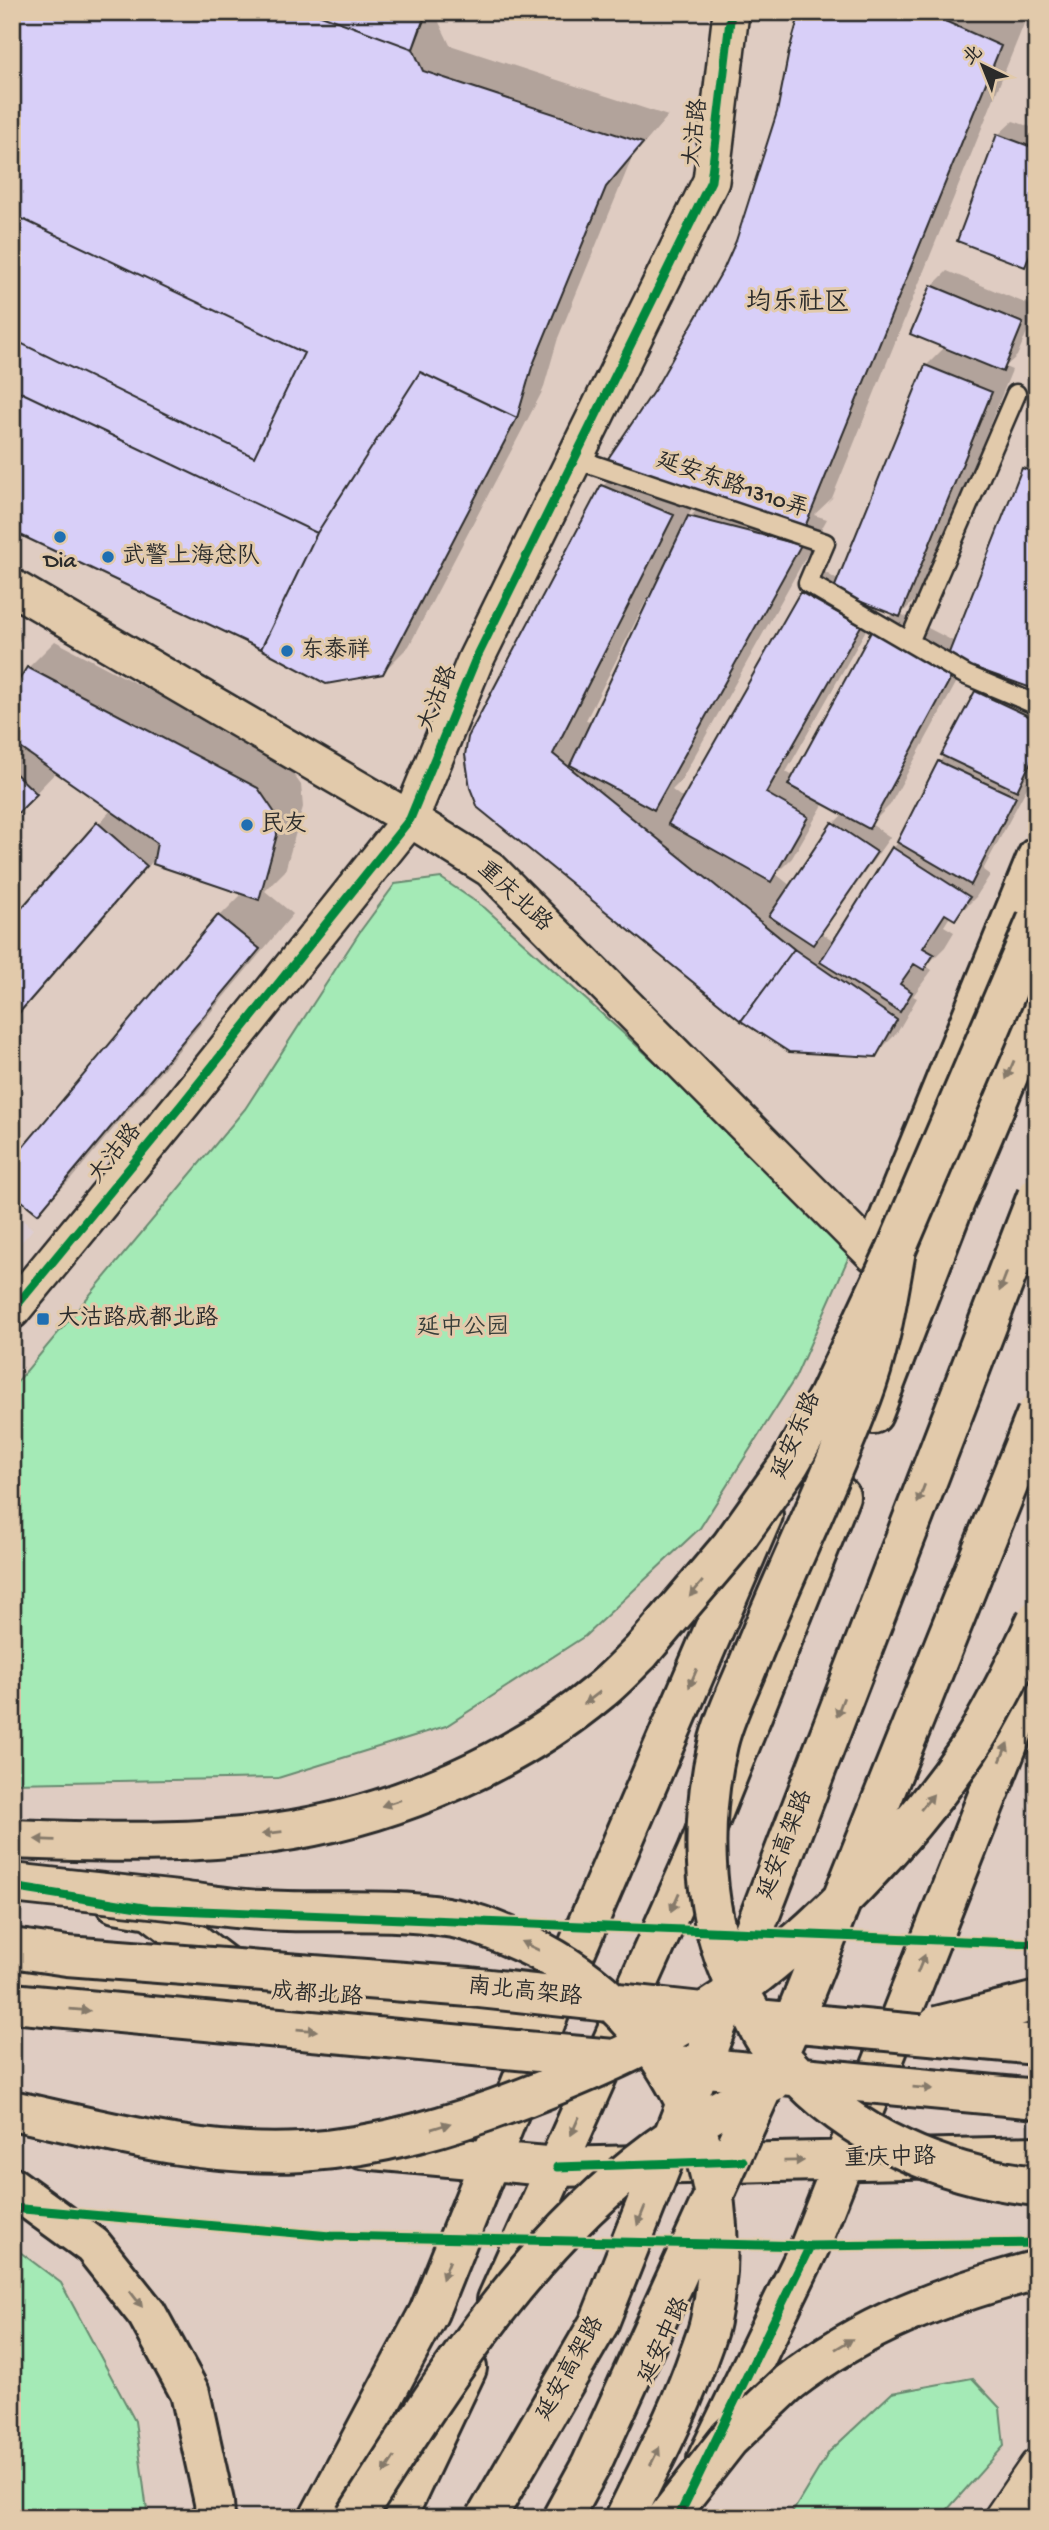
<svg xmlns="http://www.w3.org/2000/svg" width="1049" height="2530" font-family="'Gochi Hand','LXGW WenKai TC',sans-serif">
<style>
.built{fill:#ddcdd2}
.green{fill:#a4eab6;stroke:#688a70;stroke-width:2}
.shadow{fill:#0003;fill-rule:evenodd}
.building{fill:#d8cff8;stroke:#2b2b2b;stroke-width:2}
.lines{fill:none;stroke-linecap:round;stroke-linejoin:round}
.service-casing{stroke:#2b2b2b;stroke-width:23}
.minor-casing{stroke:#2b2b2b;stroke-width:40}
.primary-casing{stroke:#2b2b2b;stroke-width:44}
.trunk-casing{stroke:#2b2b2b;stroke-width:44}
.service{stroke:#e2caab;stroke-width:18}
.minor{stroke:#e2caab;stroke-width:35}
.primary{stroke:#e2caab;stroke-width:38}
.trunk{stroke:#e2caab;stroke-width:38}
.trunk-bridge-casing{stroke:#2b2b2b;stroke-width:44;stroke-linecap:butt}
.trunk-bridge{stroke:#e2caab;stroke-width:38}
.cycleway-casing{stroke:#e2caab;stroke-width:13}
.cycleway{stroke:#00873e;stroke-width:9}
.oneway{fill:#867a6b}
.poi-dot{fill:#1f6fb2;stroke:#e2caab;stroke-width:2.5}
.labels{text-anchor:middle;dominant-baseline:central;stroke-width:6;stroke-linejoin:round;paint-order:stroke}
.street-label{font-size:23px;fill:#2b2b2b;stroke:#e2caab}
.poi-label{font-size:23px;fill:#2b2b2b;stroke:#e2caab;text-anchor:start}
.park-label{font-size:23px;fill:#373e39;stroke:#e2caab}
.quarter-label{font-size:26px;fill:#2b2b2b;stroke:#e2caab}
</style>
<rect width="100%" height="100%" fill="#dfccc2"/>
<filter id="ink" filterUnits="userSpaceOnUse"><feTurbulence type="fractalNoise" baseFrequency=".0143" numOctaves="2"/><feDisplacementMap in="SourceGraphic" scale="14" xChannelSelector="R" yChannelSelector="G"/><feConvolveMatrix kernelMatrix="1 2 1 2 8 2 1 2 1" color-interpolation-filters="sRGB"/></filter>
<g filter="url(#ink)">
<path class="built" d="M12 1211 33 1229 12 1253Z"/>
<path class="green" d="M441 878 485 908 805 1198 851 1252 795 1378 700 1528 585 1636 446 1726 278 1778 12 1783V1388L245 1109 359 933 395 884Z
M12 2246 61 2283 135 2421 148 2518H12Z
M972 2378 1000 2408 1004 2446 940 2518H789L829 2452 892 2393Z"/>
<path class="shadow" d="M12 12H442L439 22 450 45 668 116 632 158 558 338 543 390 409 646 382 673Z
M801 12H1012L1026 19 832 498 814 515 827 519 680 782 672 790 684 799 802 593 823 571 839 581 926 366 945 347 932 286 947 271 1037 308 1017 356 1005 367 1012 370 921 594 901 614 955 642 1024 469 1037 456V688L967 663 890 805 871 824 890 837 822 933 834 941 893 848 899 842 976 692 991 677 1037 698V762L1031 774 1025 780 1030 782 983 870 990 875 976 897 955 918 951 915 944 926 954 932 945 947 926 966 932 970 913 996 917 998 897 1033 875 1055 480 807 603 486 620 469 656 390 726 269 737 242 779 113ZM700 493 710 496 688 519H687ZM658 577 661 578 591 724 586 720ZM879 607 893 613 874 632 795 777 786 772ZM824 803 844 813 834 823 791 886 776 874 792 858Z
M1013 121 1037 129V253L1025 265 998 135Z
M12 629 24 636 12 649Z
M55 641 284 761 301 785 303 807 285 871 265 891 293 914 72 1178 38 1212 21 1198 12 1209V1163L220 916 243 893 152 862 12 1023V922L112 809 57 771 12 818V695L28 668Z"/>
<path class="building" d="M12 12H426L413 49 423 71 643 143 606 187 532 367 517 418 383 674 326 684 261 649 12 531Z
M313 12H427L413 49Z
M800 12H925L1001 46 805 527 603 466 655 389 724 268 736 241 777 112 789 51Z
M997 134 1037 149V237L1025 267 957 241Z
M12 214 304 353 254 457 12 339Z
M931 285 1023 323 1003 372 910 334Z
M925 365 992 392 900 617 833 591Z
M420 372 517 418 383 674 326 684 261 649 317 533Z
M12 388 317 533 261 649 12 531Z
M1022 468 1037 473V690L947 658Z
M601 485 674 515 553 754 794 949 741 1021 478 808 470 788 465 755 468 737Z
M688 516 801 545 654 810 570 765Z
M800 592 861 626 766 793 808 817 771 882 668 824Z
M872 630 953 674 869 829 788 785Z
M27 667 258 788 275 813 277 835 259 900 153 864 157 843 12 742V691Z
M975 691 1037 720V749L1017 791 941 755Z
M938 761 1016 797 971 885 897 842Z
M12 770 37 794 12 819Z
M97 822 147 866 12 1021V919Z
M832 822 877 852 813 945 769 916Z
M892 847 970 897 955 920 945 914 923 948 934 954 924 970 914 964 900 984 912 992 900 1012 820 962Z
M218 915 260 949 38 1214 12 1193V1160Z
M794 949 897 1020 876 1057 789 1052 741 1021Z"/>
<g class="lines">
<defs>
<path id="service" d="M575 456 594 465 825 543 808 583 966 675 1037 705
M909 642 1016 394"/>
<path id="minor" d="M12 587 410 819 490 869 874 1255
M12 1311 183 1103 410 819 475 661 711 181 731 12
M1002 2518 1037 2467"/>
<path id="primary" d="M884 1231 1037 857
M873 1414 955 1202 1037 1007
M115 1903 150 1909 241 1978
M12 1971 342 1998 520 2009
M362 2149 557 2167 1037 2156
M497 2300 698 1850 840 1496
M707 2459 810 2246 1037 1671
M319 2518 429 2312 550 2011 763 1515
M396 2518 467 2368"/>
<path id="trunk" d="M12 1839C105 1842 200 1846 293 1830 400 1812 515 1762 599 1692 614 1680 628 1665 641 1652
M12 2187 93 2246 147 2314 190 2393 214 2502 215 2518
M788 2383C862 2325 946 2294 1037 2270"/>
</defs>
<use href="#service" class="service-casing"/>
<use href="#minor" class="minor-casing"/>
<use href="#primary" class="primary-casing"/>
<use href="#trunk" class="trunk-casing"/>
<use href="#service" class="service"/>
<use href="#minor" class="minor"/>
<use href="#primary" class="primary"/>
<use href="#trunk" class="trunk"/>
<defs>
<path id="trunk-bridge" d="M896 1250C887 1300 880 1350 862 1397 828 1487 784 1574 749 1663 739 1689 724 1717 718 1744 701 1815 701 1904 730 1972 735 1984 742 1996 749 2008 754 2018 758 2029 765 2039 771 2048 780 2056 788 2065 851 2137 943 2176 1037 2186
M641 1652 731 1546 790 1463 828 1396 896 1250 1037 920
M12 1883C68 1889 123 1895 178 1901 206 1904 234 1909 262 1910 323 1914 386 1907 446 1917 470 1920 493 1930 514 1939 664 2001 744 2164 710 2321 708 2332 703 2344 699 2355 680 2411 651 2464 625 2518
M12 1948 67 1956 470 1987 711 2013
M12 2003 613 2059
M767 2020 1037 2045
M937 2026 1037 2001
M676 2065 1037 2099
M12 2110C107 2131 204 2158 302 2152 380 2147 454 2125 526 2097 595 2070 666 2039 727 1997 816 1934 905 1841 967 1751 992 1714 1018 1660 1037 1619
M355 2518C441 2384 526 2245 656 2149 692 2123 732 2103 771 2083
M486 2518 599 2323 742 1962 1037 1196
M562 2518 591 2465 794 2019 1037 1413
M667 2518 729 2439 788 2383"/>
</defs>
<use href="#trunk-bridge" class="trunk-bridge-casing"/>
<use href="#trunk-bridge" class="trunk-bridge"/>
<defs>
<path id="cycleway" d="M12 1311 183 1103 410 819 475 661 711 181 731 12
M12 1887 150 1909 1037 1944
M557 2167 743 2161
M12 2208 330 2236 810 2246 1037 2243
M678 2518 810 2246"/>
</defs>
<use href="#cycleway" class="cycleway-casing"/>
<use href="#cycleway" class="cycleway"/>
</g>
<defs><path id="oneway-solid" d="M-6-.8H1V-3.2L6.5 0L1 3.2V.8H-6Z" transform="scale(1.75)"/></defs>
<g class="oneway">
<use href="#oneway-solid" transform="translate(1010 1070) rotate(113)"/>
<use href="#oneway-solid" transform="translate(1003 1282) rotate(111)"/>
<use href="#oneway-solid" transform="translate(921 1494) rotate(111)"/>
<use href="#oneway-solid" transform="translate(696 1589) rotate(130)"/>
<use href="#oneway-solid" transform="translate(693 1678) rotate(113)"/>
<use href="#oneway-solid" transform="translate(592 1698) rotate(143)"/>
<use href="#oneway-solid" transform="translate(840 1707) rotate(111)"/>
<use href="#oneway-solid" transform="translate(1004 1752) rotate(-68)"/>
<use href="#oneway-solid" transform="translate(927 1802) rotate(-51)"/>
<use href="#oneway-solid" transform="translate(391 1803) rotate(162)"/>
<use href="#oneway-solid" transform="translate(272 1833) rotate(173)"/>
<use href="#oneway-solid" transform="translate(45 1840) rotate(-178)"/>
<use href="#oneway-solid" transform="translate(675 1902) rotate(114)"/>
<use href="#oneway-solid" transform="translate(530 1946) rotate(-154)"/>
<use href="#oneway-solid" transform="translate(921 1964) rotate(-68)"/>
<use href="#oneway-solid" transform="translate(80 2010) rotate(5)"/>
<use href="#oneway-solid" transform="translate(307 2030) rotate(5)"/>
<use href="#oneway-solid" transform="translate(923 2088) rotate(5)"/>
<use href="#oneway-solid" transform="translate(441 2126) rotate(-17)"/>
<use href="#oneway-solid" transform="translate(575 2126) rotate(114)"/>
<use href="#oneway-solid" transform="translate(794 2161) rotate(-1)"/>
<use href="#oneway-solid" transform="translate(641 2216) rotate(112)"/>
<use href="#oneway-solid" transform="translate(446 2270) rotate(112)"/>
<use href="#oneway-solid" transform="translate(136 2299) rotate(52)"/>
<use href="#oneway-solid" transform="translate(844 2344) rotate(-31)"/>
<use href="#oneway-solid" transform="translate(655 2456) rotate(-64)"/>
<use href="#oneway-solid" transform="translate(389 2465) rotate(123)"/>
</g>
</g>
<g class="poi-dot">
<circle cx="60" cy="537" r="7"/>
<circle cx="108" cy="557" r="7"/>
<circle cx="287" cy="651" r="7"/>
<circle cx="247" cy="825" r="7"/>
<rect x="36" y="1312" width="14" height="14" rx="3.5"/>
</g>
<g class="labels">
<g class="street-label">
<text transform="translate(697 133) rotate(-84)">大沽路</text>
<text transform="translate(732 486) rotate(19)">延安东路1310弄</text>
<text transform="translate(439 699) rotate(-68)">大沽路</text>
<text transform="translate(514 897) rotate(43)">重庆北路</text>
<text transform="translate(116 1154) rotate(-51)">大沽路</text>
<text transform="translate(797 1436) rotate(-67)">延安东路</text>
<text transform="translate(786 1845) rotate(-69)">延安高架路</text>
<text transform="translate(525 1993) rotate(6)">南北高架路</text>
<text transform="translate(317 1996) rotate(4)">成都北路</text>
<text transform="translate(890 2159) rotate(-1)">重庆中路</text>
<text transform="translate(665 2341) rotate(-65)">延安中路</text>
<text transform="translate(571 2369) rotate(-61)">延安高架路</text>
</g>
<g class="poi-label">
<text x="122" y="557">武警上海总队</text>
<text x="60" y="562" text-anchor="middle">Dia</text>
<text x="301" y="651">东泰祥</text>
<text x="261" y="825">民友</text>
<text x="57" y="1319">大沽路成都北路</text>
</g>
<g class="park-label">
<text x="463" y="1328">延中公园</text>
</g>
<g class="quarter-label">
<text x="798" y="304">均乐社区</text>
</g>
</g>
<rect width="1049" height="2530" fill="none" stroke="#e2caab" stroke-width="42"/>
<rect x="21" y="21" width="1007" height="2488" fill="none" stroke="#2b2b2b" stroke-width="2.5" filter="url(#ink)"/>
<g transform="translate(983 66) rotate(317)" stroke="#e2caab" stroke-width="5" paint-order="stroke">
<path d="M0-5L12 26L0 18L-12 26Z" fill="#2b2b2b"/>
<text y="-10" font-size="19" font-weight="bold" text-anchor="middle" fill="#2b2b2b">北</text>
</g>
</svg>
